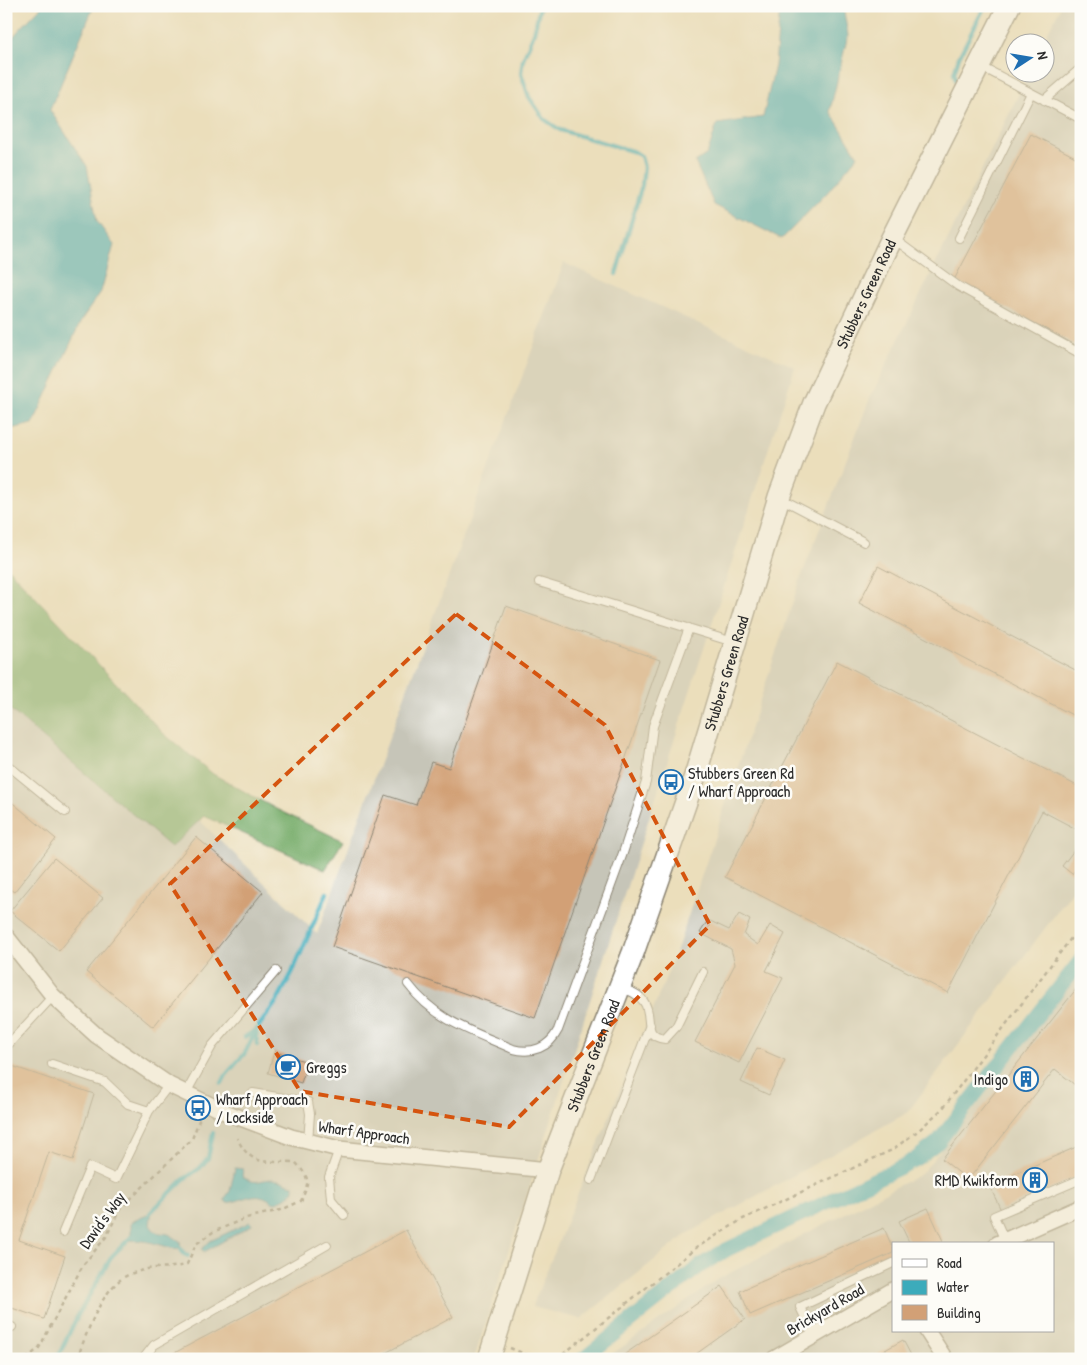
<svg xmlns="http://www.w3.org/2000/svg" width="1087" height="1365" font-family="'Patrick Hand',sans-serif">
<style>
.industrial{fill:#c6c5b8;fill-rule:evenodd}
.forest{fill:#76ac69;stroke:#506c4a}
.water{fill:#3cabbb;stroke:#346b73}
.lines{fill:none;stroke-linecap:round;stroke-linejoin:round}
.stream{stroke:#3cabbb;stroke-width:4.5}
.canal{stroke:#3cabbb;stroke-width:15}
.building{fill:#d2a076}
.lane-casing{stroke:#8b8473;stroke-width:10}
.street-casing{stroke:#8b8473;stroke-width:18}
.secondary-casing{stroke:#8b8473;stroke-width:24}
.path{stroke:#8b8473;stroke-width:2.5;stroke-dasharray:4 4;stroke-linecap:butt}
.lane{stroke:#fff;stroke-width:8}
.street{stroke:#fff;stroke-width:15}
.secondary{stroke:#fff;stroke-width:21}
.marked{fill:none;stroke:#d5540f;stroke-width:4;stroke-dasharray:10 6;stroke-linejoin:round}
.labels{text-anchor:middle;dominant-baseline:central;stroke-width:5;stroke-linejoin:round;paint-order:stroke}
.street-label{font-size:16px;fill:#2b2b2b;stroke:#fdfcf7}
.poi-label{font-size:16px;fill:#2b2b2b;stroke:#fdfcf7;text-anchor:start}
</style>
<rect width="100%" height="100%" fill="#fdfcf7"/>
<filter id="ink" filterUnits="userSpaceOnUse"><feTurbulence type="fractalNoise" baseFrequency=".02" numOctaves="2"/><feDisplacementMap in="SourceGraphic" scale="10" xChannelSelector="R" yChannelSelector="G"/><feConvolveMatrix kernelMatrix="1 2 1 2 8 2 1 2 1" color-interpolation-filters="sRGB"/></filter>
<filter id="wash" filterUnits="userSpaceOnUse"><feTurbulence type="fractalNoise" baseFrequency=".0096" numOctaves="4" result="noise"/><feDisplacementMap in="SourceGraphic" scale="20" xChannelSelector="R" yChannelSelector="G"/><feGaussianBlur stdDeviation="1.12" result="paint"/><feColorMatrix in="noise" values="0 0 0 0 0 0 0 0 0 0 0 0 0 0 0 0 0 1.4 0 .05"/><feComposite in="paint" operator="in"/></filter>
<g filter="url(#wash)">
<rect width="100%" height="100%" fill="#ebdebb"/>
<path class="industrial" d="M1061 6H1081V880L907 1113 687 1234 581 1319 532 1307 677 950 800 580 870 398 1029 73 1044 72 1043 42Z
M564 263 795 367 474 1359H6V633L317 934Z
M1081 971V1359H605L720 1278 921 1174 969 1116ZM893 1244H1053V1331H893Z"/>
<path class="forest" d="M6 566 164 734 213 774 276 809 343 841 325 870 204 816 171 847 6 706Z"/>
<path class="water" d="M42 6H94L50 110 87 166 97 221 114 245 101 292 82 319 33 424 6 430V46L17 32Z
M780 6H843L848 35 830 111 858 156 826 194 782 239 714 205 695 162 707 154 717 124 763 117 775 65Z
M235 1168 243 1169 242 1176C257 1188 263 1176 278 1180 284 1181 288 1185 294 1185V1190L288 1197 274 1203C255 1188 247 1200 227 1203L225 1201V1198L230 1191Z
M152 1210 150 1225C157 1235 158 1232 168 1234 172 1235 176 1239 180 1241L181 1248C172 1250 169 1247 161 1245 150 1242 138 1239 127 1241L131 1234V1222L147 1215Z
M250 1222 252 1225 204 1252 202 1249 210 1241Z"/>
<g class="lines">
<path class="stream" d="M540 6 534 33 523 59 521 73 529 97 544 119 560 130 635 152 641 156 644 167 642 185 616 274
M957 84 954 73 959 57 985 6
M245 1037 256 1030 257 1045
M222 1083 226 1075 245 1053 256 1030 277 1001 292 973 327 893
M150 1213 183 1180 200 1168 208 1158 213 1133
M181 1248 184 1254 188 1256
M57 1359 77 1317 112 1256 131 1237"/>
<path class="canal" d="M583 1359 700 1266 726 1250 903 1166 917 1158 938 1142 1081 960"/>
</g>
<g id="blocks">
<path class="building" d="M1031 134 1081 160V348L954 280Z
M878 566 1081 673 1080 719 859 603Z
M506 606 660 660 535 1018 332 947 385 795 416 805 431 762 449 768Z
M837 661 1081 788 1080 831 1042 811 948 993 725 877Z
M8 799 56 839 14 892 6 886V801Z
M196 837 263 892 153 1027 86 972Z
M1081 841V862L1072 874 1062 866Z
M54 858 103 898 59 951 10 911Z
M739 914 750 920 744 935 758 945 770 925 785 934 766 971 783 978 739 1063 695 1042 735 964 731 949 700 933 708 920 729 930Z
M1081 983V1088L1080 1089 1055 1069 968 1180 942 1159Z
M757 1048 785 1060 769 1095 741 1082Z
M274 1052 308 1062 301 1083 268 1073Z
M6 1064 94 1094 73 1160 49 1152 19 1240 65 1256 44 1319 6 1306Z
M1081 1145V1175L1001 1210 989 1185Z
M928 1208 943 1241 937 1244H910L899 1221Z
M884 1228 893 1249V1253L750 1315 740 1291Z
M406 1230 453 1317 374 1359H163Z
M722 1286 745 1319 689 1359H618Z
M903 1340 913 1359H869Z"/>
</g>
</g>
<g filter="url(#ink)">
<use href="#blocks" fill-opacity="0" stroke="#8b8473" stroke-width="1"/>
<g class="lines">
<defs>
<path id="lane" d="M980 66 1081 119
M1044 100 1081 68
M959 238 1031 93
M894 239 958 286 1081 354
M780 498 864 542
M539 582 733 642
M10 767 65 812
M408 984C436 1021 472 1031 513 1049 532 1054 549 1048 558 1030L623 853 646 782 653 726 689 628
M621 988C630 991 639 994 644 1002 654 1016 641 1037 665 1039L676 1027 703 972
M6 1047 53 996
M52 1064 105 1082 128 1104 149 1111
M186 1093 212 1046 276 971
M253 1093 308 1102 310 1114 308 1142
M339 1149 329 1177 331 1199 344 1215
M591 1180 650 1025
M63 1232 90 1167 116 1179 149 1111 169 1085
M1005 1241 994 1216 1081 1179
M6 1325 12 1327
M814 1336 800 1307 893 1263
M143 1359 154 1345 327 1245"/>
<path id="street" d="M6 936 53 996 96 1035 169 1085 225 1112 291 1137 339 1149 548 1170
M997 1244 1081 1207
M927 1331 945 1359
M774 1359 893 1290"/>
<g id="secondary">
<path id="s1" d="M489 1359 548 1170 633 953 695 776 779 497 814 403 892 238 1009 6"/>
</g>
</defs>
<use href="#lane" class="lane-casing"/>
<use href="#street" class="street-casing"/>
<use href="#secondary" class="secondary-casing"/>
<path class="path" d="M510 1348 537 1359
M26 1359 39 1348 83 1265 106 1237 120 1209 192 1139 201 1115
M77 1359C87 1333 103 1282 133 1273 140 1271 148 1268 156 1268 167 1267 176 1268 187 1264L196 1244 213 1232 246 1218 281 1210 301 1201C310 1181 310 1178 295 1162 266 1161 251 1167 237 1138
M557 1359 696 1248 743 1219 892 1150 919 1130 943 1108 1081 925"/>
<use href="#lane" class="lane"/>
<use href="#street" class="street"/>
<use href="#secondary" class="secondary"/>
</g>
</g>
<path d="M0 0H1087V1365H0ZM456 614 605 725 710 925 509 1127 300 1091 170 884Z" fill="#ebdebb" fill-opacity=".55" fill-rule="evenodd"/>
<path class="marked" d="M456 614 605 725 710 925 509 1127 300 1091 170 884Z"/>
<defs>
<symbol id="bus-ring" viewBox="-11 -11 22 22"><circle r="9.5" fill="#fdfcf7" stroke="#1f6fb2" stroke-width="1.5"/><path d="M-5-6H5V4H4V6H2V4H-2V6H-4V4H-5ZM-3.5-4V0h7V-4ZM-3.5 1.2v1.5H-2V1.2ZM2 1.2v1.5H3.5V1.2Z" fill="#1f6fb2"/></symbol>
<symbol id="cafe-ring" viewBox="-11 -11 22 22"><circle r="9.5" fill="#fdfcf7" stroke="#1f6fb2" stroke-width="1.5"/><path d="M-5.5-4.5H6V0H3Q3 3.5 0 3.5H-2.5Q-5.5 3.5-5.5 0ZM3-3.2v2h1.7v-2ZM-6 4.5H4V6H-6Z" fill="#1f6fb2"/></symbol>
<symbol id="building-ring" viewBox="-11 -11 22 22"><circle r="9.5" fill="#fdfcf7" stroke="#1f6fb2" stroke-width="1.5"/><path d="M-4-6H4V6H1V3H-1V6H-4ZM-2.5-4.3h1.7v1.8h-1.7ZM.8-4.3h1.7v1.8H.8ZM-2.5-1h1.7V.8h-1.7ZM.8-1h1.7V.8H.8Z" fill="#1f6fb2"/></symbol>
</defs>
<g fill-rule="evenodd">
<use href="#bus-ring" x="657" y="768" width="28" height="28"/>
<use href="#cafe-ring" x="274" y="1053" width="28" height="28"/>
<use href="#building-ring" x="1012" y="1065" width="28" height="28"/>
<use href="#bus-ring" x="184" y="1094" width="28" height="28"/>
<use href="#building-ring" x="1021" y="1166" width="28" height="28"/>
</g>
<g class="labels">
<g class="street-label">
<text stroke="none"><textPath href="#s1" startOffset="1131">Stubbers Green Road</textPath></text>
<text stroke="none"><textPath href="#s1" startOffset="726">Stubbers Green Road</textPath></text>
<text stroke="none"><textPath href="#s1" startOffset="321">Stubbers Green Road</textPath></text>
<text transform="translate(364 1132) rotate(8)">Wharf Approach</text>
<text transform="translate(102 1220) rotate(-54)">David's Way</text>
<text transform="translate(825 1309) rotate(-30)">Brickyard Road</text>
</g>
<g class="poi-label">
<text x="688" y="773">Stubbers Green Rd<tspan x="688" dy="18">/ Wharf Approach</tspan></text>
<text x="306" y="1067">Greggs</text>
<text x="1008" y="1079" text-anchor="end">Indigo</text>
<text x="216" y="1099">Wharf Approach<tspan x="216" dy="18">/ Lockside</tspan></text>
<text x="1018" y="1180" text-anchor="end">RMD Kwikform</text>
</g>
</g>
<rect width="1087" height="1365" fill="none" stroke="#fdfcf7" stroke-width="25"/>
<rect x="892" y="1242" width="162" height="90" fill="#fdfcf7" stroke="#a9a8a5"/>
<rect x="902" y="1259" width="25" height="8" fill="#ffffff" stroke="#a9a8a5"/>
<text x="937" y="1268" font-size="15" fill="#2b2b2b">Road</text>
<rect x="902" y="1280" width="25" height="15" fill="#3cabbb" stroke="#a9a8a5"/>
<text x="937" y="1292" font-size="15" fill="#2b2b2b">Water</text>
<rect x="902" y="1305" width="25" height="15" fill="#d2a076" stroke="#a9a8a5"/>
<text x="937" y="1318" font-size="15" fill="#2b2b2b">Building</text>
<g transform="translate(1030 58) rotate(78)"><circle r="24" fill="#fdfcf7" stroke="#a9a8a5"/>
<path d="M0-4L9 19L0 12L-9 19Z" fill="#1f6fb2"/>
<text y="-8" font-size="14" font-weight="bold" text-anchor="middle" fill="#2b2b2b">N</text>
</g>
</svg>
